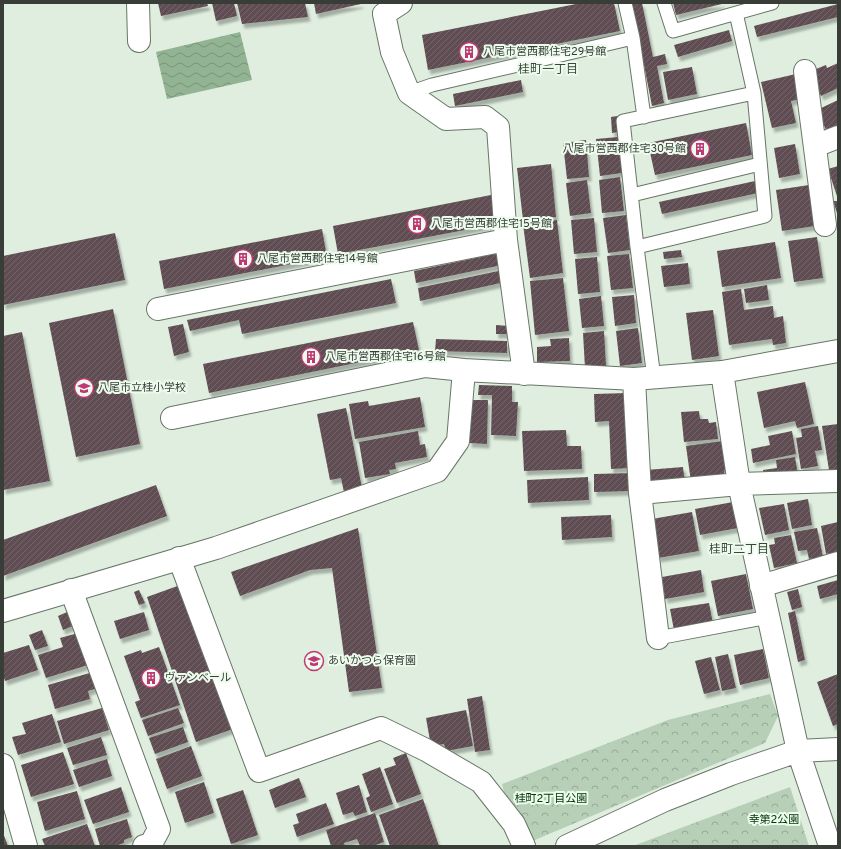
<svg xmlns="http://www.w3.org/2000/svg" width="841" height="849" font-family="Overpass,'Noto Sans JP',sans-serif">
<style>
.park{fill:url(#park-crowns)}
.water{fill:url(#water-waves)}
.building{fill:url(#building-hatch);filter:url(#shadow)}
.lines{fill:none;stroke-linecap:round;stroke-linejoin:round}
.lane-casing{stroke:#687568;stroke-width:15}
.street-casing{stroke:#687568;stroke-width:24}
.lane{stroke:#fff;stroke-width:13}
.street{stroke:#fff;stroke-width:22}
.labels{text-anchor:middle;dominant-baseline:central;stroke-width:4;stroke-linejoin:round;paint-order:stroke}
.poi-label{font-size:11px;fill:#383d38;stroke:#ecfbec;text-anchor:start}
.park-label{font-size:11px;fill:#003407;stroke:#ecfbec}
.neighbourhood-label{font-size:12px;fill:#3a463a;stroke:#ecfbec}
</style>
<defs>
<pattern id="park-crowns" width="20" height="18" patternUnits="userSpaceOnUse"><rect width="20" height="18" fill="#b6cfb6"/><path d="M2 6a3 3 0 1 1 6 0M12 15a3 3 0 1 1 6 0" fill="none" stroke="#95a995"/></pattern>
<pattern id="water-waves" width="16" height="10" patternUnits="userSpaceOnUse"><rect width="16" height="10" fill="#92b493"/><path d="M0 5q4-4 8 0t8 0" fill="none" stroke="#789479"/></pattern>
<pattern id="building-hatch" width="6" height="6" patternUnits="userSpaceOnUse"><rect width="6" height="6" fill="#604e53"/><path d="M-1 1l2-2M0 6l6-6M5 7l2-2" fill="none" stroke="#746669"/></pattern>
<filter id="shadow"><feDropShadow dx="2.5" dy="4.5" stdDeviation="1" flood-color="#0004"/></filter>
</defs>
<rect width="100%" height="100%" fill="#dfeedf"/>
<path class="park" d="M770 694 778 716 765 743 530 842 506 800 502 784 668 720Z
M790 787 809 846H633Z"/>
<path class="water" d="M240 32 252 80 167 99 156 52Z"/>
<path class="building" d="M158 3H207L208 6 161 16Z
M212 3H234L237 16 216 21Z
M237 3H305L308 17 242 24Z
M314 3H361V4L316 14Z
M581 3H614L620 31 428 70 422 35Z
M632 3H642L653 57 665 54 667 64 657 66 664 103 652 106Z
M673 3H722V4L676 15Z
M838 4V17L757 37 754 26Z
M729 30 732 41 678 57 674 45Z
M838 63V88L821 96 811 71 826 65 827 68Z
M692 67 697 94 668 100 663 72Z
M796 74 802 99 791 101 796 123 772 128 761 82Z
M521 80 523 92 455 106 453 94Z
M838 100V129L828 134 817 110Z
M617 116 618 132 612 133 611 117Z
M746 123 752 155 655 175 648 143Z
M618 137 622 173 600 176 596 139Z
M586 140 589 177 567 179 563 143Z
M795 144 800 174 779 178 774 148Z
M551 164 556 217 523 220 517 168Z
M838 166V199L828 169Z
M620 177 624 211 602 213 599 180Z
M587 180 591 213 570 216 566 183Z
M755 181 758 193 662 214 659 202Z
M809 185 815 226 782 231 776 190Z
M496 194 502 223 338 254 333 226Z
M833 201H838V216Z
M626 215 630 250 608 253 603 218Z
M594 218 597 252 574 254 571 220Z
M557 220 563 273 530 278 523 224Z
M322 229 327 257 164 289 159 261Z
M115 233 125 280 3 305V256Z
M817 237 823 278 794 282 788 241Z
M775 242 781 278 722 287 717 251Z
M681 250 682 257 664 259 663 252Z
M499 253 502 265 416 283 414 271Z
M629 254 633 288 611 290 607 256Z
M597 257 600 292 578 294 575 259Z
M688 263 690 284 664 287 661 266Z
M503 270 505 282 420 301 418 288Z
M563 278 569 331 535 335 530 281Z
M391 279 396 303 242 334 239 320 190 331 187 320Z
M767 285 769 300 746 303 744 289Z
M741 289 744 310 773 306 774 318 783 316 786 343 773 345 772 339 729 345 722 292Z
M634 295 636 323 615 326 612 297Z
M601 296 604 326 582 328 579 299Z
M113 309 140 444 76 457 49 323Z
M713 310 719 356 692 360 686 313Z
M413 322 419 350 209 393 203 364Z
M183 324 189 352 174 356 168 327Z
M496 325 509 326V334H496Z
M638 328 642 363 620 366 616 331Z
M604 331 606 366 585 368 583 333Z
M22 332 50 481 3 490V336Z
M569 338 570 361 537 362V347L551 346 550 339Z
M436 339 507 341V353L435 351Z
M805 382 814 424 797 428 795 421 764 428 757 392Z
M479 385 512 386V402H518L516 436 491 435 492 395H478Z
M627 393 630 468 611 469 609 421 595 422 594 394Z
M420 397 425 427 355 439 349 404 368 401 369 406Z
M471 400H488L487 444 469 443Z
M346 408 363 493 345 497 341 478 330 480 317 414Z
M699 411 700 419H708L709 423 716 422 718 439 684 442 681 412Z
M838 424V469L829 470 822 426Z
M818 426 822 450 815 451 818 466 801 469 796 438 802 437 801 429Z
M566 430 567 446H581L582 469 524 471 522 431Z
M418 431 420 445 425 444 427 457 395 463 396 469 389 470 390 474 365 478 359 442Z
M792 431 796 454 753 463 751 449 770 445 768 436Z
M723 441 726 465 723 477 691 482 686 446Z
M795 457 798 475 765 481 763 470 777 468 776 460Z
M683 467 685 484 647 488 646 470Z
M633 473V491L594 492V474Z
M588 477 589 500 528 503 527 480Z
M156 485 167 516 3 576V540Z
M808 499 812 525 792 529 787 503Z
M733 502 738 528 700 535 695 509Z
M784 504 789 530 765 535 759 508Z
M692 512 699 551 658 558 652 519Z
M611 515 612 537 562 540 561 517Z
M838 522V552L826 554 821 526Z
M358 528 382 688 349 692 332 568 310 570 240 596 231 572Z
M817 528 823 557 809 559 807 550 798 551 794 532Z
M791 535 797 563 774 568 769 545 775 544 774 538Z
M701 570 704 592 665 599 662 577Z
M746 574 753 609 718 616 711 581Z
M838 580V594L820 599 817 586Z
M183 584 233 729 196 742 147 597Z
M798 589 802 607 792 610 787 592Z
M139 590 145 603 139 605 134 592Z
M709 603 713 624 674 630 670 609Z
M795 611 805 660 798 662 788 613Z
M67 612 75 616 78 624 63 630 58 616Z
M144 612 149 630 120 639 114 621Z
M42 630 48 646 35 650 29 635Z
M78 633 88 665 46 678 38 655 63 647 60 638Z
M29 645 38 670 5 681 3 675V653Z
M159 647 180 705 141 718 135 702 140 700 124 656 141 650 142 653Z
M763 649 769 678 740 685 734 655Z
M728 654 736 688 722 691 715 657Z
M711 657 720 690 704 694 695 661Z
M93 672 98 688 88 691 90 699 55 709 48 685Z
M838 674V724L833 726 817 682Z
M482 696 490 750 475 752 467 699Z
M102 708 109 730 64 744 57 721Z
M178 708 184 723 148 736 142 720Z
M466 710 473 746 446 751 444 744 431 746 426 718Z
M52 714 61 742 18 755 12 737 26 734 22 723Z
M183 727 188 742 155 754 149 738Z
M101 737 107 755 73 765 67 748Z
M191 746 202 776 167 789 156 759Z
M63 752 74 784 31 797 21 765Z
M406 753 421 794 397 803 384 769 396 765 393 758Z
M107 759 112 776 79 787 73 770Z
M380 767 393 804 371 812 366 798 370 796 362 774Z
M299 778 306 797 275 808 269 790Z
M204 782 214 813 185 823 175 792Z
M359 785 367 812 355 816 353 812 343 815 336 793Z
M121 787 129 812 93 824 84 800Z
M243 790 258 835 231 844 216 799Z
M77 791 85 819 45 831 37 802Z
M423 799 439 846H390L379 815Z
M326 803 334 824 297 837 293 825 299 823 296 814Z
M375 813 384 842 373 846H360L357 839 344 843 345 846H331L326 830Z
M127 819 132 837 124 840V843L115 846H100L95 829Z
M87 824 95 846H45L42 839Z
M3 833 8 846H3Z"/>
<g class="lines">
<defs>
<path id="lane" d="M664 3 673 31 772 3
M633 38 644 117
M409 93 432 85 633 38 625 3
M632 195 760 164
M637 247 765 216 754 93
M654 378 637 247 623 121 754 93 736 13
M658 638 768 617"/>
<path id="street" d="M138 3 139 41
M401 3 384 14 392 52 409 93 446 119 485 117 498 127 506 240 524 374
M805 71 825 225
M815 146 838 137
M158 309 506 240
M722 372 739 484 798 751 830 846
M634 379 640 493 658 638
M172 418 425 366 464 370
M640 493 739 484 838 481
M179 558 259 771 381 728 426 750 481 782 514 824 524 846
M761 586 838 563
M71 590 159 829 151 844 144 846
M3 611 216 548 437 471 458 441 464 370 634 379 722 372 838 351
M3 765 26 846
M567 846 665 800 731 774 798 751 838 749"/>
</defs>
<use href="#lane" class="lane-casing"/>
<use href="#street" class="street-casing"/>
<use href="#lane" class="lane"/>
<use href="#street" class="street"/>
</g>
<defs>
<symbol id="building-ring" viewBox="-11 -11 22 22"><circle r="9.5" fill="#ecfbec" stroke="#c03775" stroke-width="1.5"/><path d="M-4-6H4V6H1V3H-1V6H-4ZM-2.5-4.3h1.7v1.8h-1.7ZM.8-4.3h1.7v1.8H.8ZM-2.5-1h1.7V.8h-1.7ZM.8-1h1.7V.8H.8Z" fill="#c03775"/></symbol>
<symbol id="school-ring" viewBox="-11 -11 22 22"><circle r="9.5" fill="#ecfbec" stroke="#c03775" stroke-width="1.5"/><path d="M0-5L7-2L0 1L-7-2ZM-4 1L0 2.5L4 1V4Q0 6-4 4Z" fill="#c03775"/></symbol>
</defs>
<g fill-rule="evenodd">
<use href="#building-ring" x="458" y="41" width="22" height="22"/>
<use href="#building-ring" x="689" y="138" width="22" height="22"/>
<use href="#building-ring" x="406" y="213" width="22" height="22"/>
<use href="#building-ring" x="232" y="248" width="22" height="22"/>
<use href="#building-ring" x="300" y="346" width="22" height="22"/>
<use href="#school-ring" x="73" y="377" width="22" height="22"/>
<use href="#school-ring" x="303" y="650" width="22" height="22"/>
<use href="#building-ring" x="140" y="667" width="22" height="22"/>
</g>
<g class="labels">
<g class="poi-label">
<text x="483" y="52">八尾市営西郡住宅29号館</text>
<text x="686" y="149" text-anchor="end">八尾市営西郡住宅30号館</text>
<text x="431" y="224">八尾市営西郡住宅15号館</text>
<text x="257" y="259">八尾市営西郡住宅14号館</text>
<text x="325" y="357">八尾市営西郡住宅16号館</text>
<text x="98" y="388">八尾市立桂小学校</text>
<text x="328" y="661">あいかつら保育園</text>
<text x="165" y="678">ヴァンベール</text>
</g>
<g class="park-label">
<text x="551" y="799">桂町2丁目公園</text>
<text x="774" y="820">幸第2公園</text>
</g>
<g class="neighbourhood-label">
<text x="548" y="70">桂町一丁目</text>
<text x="739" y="550">桂町二丁目</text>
</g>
</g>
<rect width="841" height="849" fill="none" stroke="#383d38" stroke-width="8"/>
</svg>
